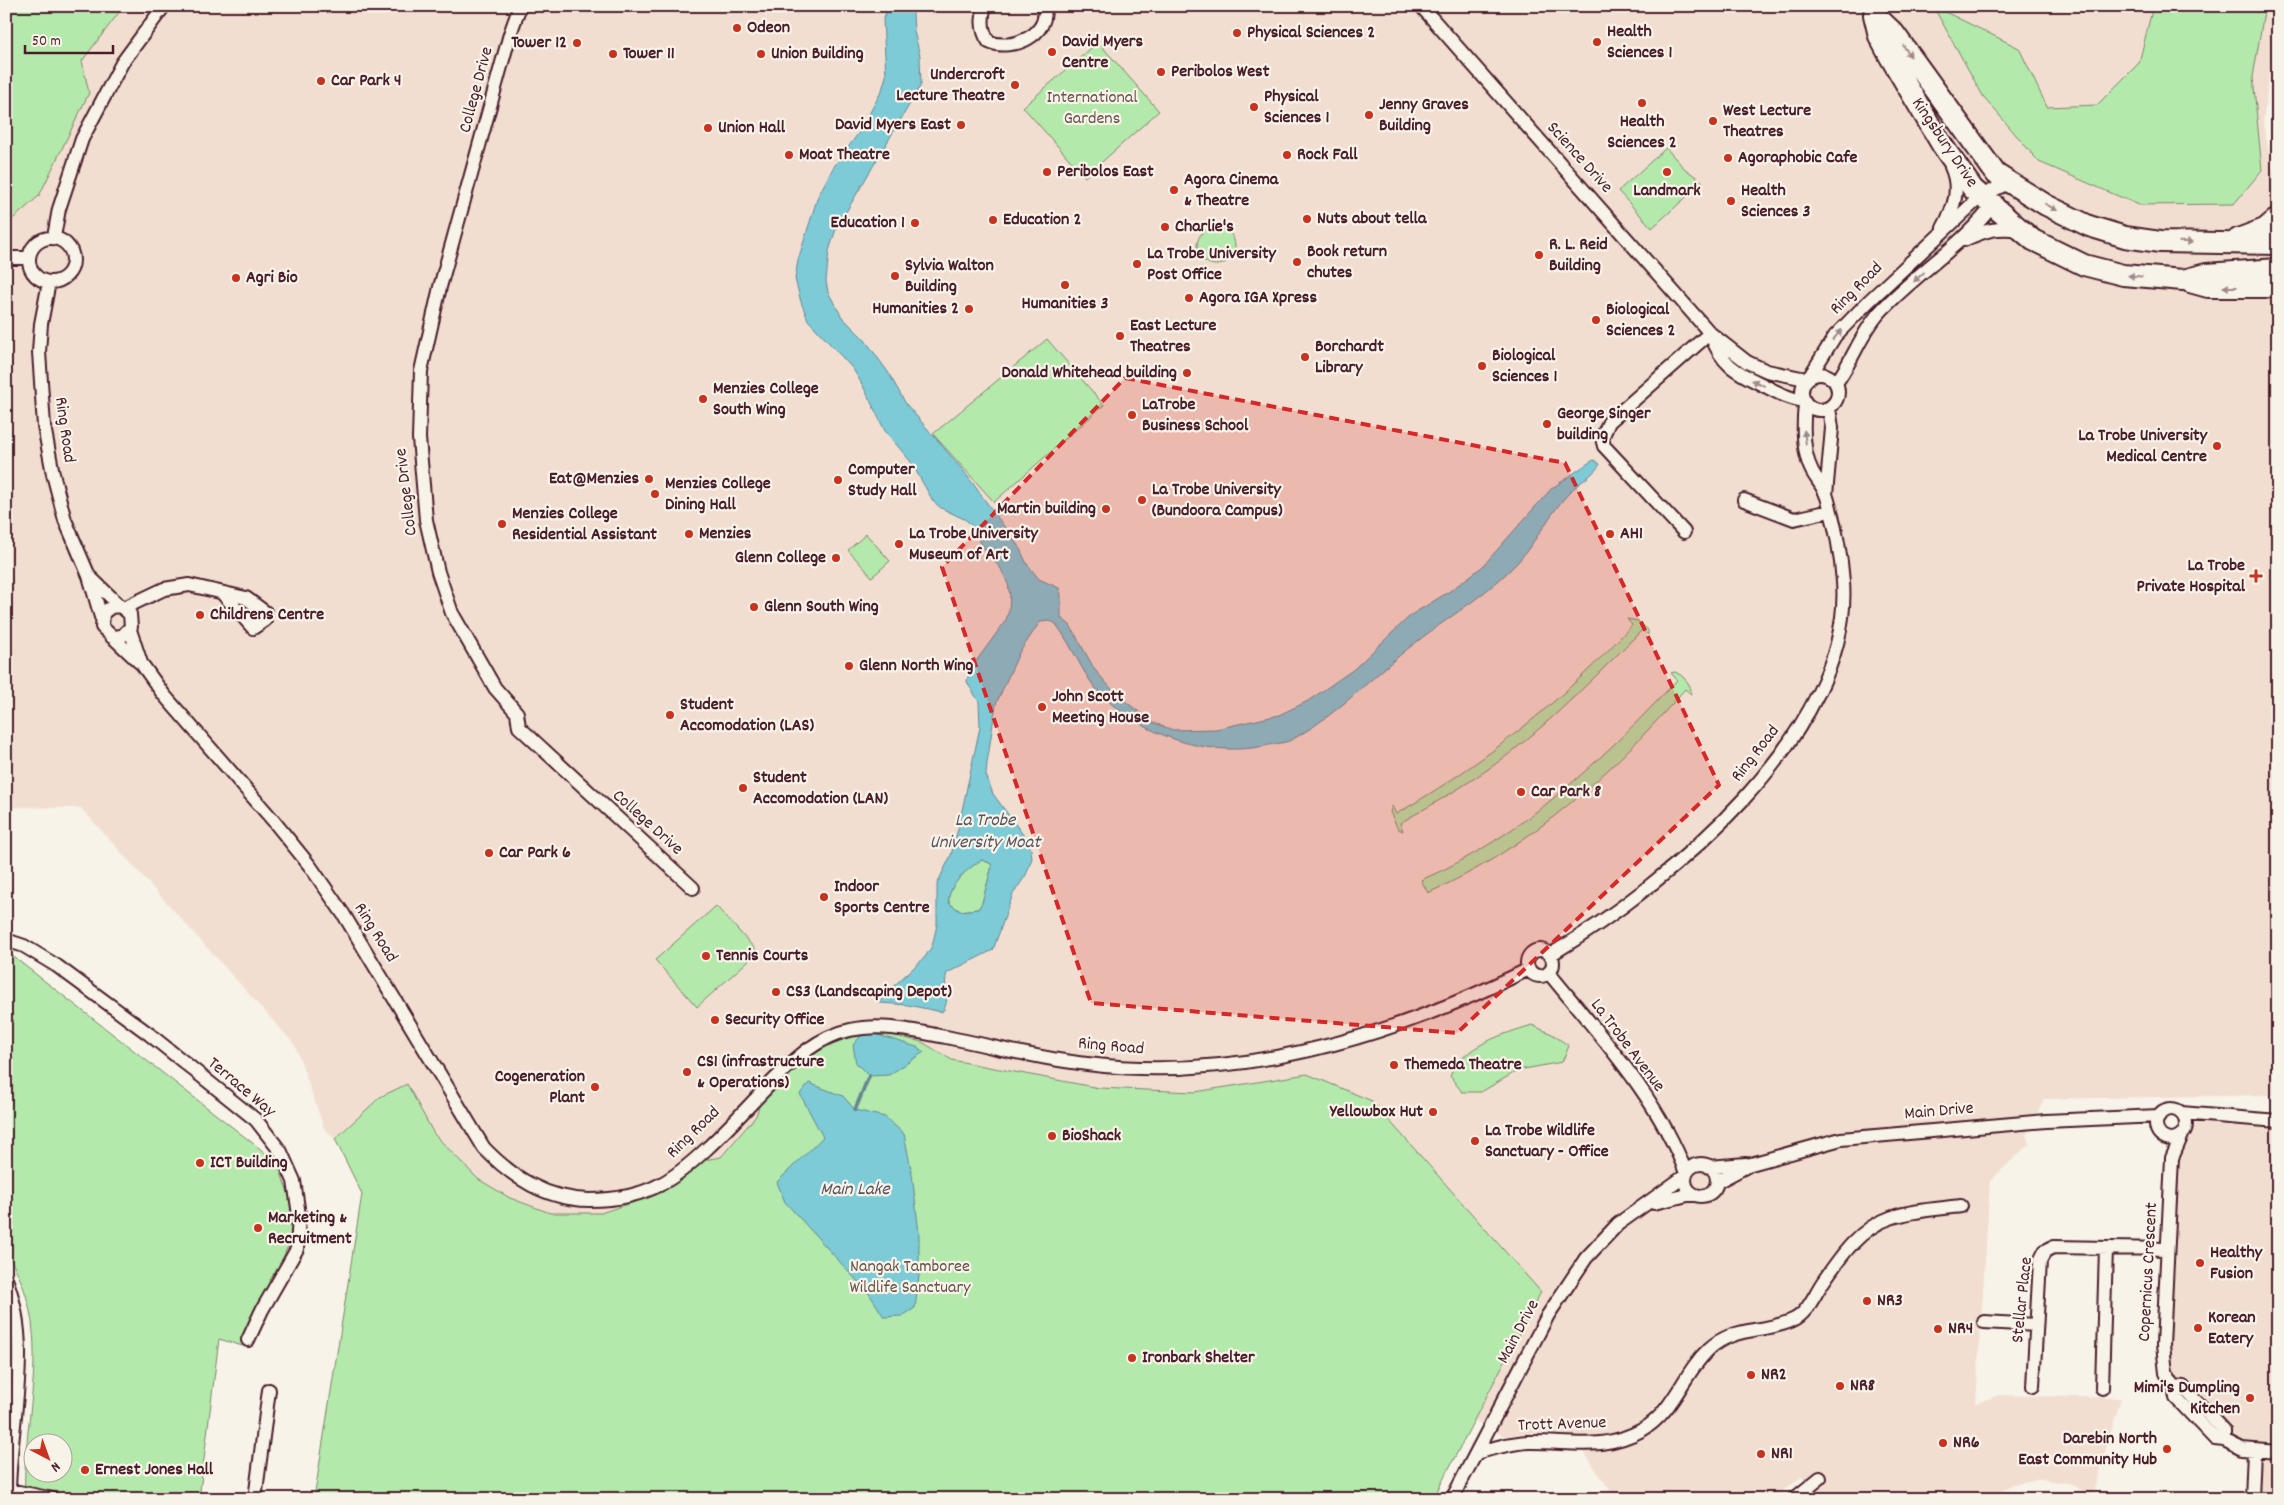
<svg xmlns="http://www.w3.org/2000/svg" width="2284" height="1505" font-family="Dekko,sans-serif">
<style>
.built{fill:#f2ded1}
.green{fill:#b3e9ab;stroke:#7e846b;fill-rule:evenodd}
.water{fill:#7bcbd7;stroke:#678692;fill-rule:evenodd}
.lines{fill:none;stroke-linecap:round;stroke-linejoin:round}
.stream{stroke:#678692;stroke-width:4}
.street-casing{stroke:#4a1f2b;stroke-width:16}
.primary-casing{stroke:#4a1f2b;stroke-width:24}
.street{stroke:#f7f3e8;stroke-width:12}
.primary{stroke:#f7f3e8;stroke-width:20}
.oneway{fill:#a0898a}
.marked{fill:#d62828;fill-opacity:0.2;stroke:#d62828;stroke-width:4;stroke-dasharray:10 6;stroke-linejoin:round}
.poi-dot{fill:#c8321e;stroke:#f7f3e8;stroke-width:2}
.labels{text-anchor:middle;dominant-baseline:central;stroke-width:4.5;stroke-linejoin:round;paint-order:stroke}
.poi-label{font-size:18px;font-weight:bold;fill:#4a1f2b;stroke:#f7f3e8;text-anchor:start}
.street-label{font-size:18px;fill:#4a1f2b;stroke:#f7f3e8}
.park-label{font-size:18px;fill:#64524b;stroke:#f7f3e8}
.water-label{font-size:19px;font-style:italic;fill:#59535f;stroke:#f7f3e8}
</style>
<rect width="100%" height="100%" fill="#f7f3e8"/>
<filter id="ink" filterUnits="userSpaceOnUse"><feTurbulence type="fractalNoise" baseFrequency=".02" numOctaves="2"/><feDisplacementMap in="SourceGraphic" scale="10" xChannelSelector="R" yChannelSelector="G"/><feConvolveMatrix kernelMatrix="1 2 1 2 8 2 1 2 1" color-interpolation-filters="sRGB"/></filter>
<g filter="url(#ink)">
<path class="built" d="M6 6H2278L2263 124 2278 193V1095L2044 1099 2026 1136 2030 1143 1990 1181 1976 1403 1999 1395 2121 1398 2092 1496 2068 1483 2040 1479 2016 1483 2004 1489 1992 1499H1816L1802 1477 1771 1499H1616L1573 1436 1535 1433 1504 1436 1473 1421 1540 1292 1307 1074 1195 1092 1099 1088 952 1060 922 1042 768 1078 756 1116 721 1157 698 1161 663 1192 602 1213H550L510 1198 478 1179 434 1134 407 1084 380 1097 335 1139 324 1128 295 1045 81 808 6 807Z
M2217 1116 2278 1121V1499H2252L2254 1450 2242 1449 2165 1368 2172 1158 2186 1128Z"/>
<path class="green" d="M6 6H124L82 61 89 93 39 196 6 225Z
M1933 6 2019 48 2047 107 2097 105 2139 63 2153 6H2265L2253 77 2262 170 2234 204 2139 205 2039 162 1983 96Z
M1098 42 1159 111 1085 177 1023 107Z
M1666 148 1684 168 1703 182 1652 228 1618 191Z
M1197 246a19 19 0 1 1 38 0a19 19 0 1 1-38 0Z
M1047 339 1104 405 994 502 933 434Z
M866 534 890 561 872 577 848 550Z
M1627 619 1638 621 1648 630V635L1642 630C1599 673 1557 716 1509 754 1475 780 1437 802 1400 823L1403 831 1398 829 1390 812 1392 806 1396 814C1483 764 1565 699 1632 625Z
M1675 672C1683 675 1693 686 1691 694L1685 689C1614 772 1528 849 1428 893L1421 880C1522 837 1603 759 1677 680L1671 673Z
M982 860 990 863 992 866 982 903 978 909 960 911 949 903C946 886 968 867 982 860Z
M716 906 758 952 697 1007 655 960Z
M6 951 277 1162 290 1198 295 1229 246 1347 219 1339 199 1499H25C21 1412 58 1334 6 1252ZM32 1442H62V1472H32Z
M1532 1025 1552 1034 1569 1046 1562 1062 1519 1070 1481 1092H1462L1450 1076C1462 1046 1503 1034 1532 1025Z
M879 1032 922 1042 952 1060 1099 1088 1195 1092 1307 1074 1372 1101 1541 1292 1433 1499H314L362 1194 335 1139 380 1097 407 1084 434 1134 478 1179 510 1198 550 1213H601L663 1192 698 1161 721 1157 756 1116 768 1078 837 1034Z
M6 1308C18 1350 13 1392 6 1434Z"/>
<path class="water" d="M889 6H916L913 14 914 31 920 56 921 85 836 229 829 251 826 281 828 292 842 317 865 340 888 372 906 404 963 470 1019 547 1027 564 1039 579 1059 588 1061 595V618L1070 625 1095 670 1116 694 1152 722 1173 730 1216 729 1279 715 1308 701 1354 669 1411 615 1450 591 1482 567 1551 489 1590 462 1594 460 1600 464C1594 475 1578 483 1570 492 1550 513 1537 540 1518 562 1490 592 1455 613 1423 637 1379 669 1343 711 1295 738 1289 742 1281 743 1274 744 1215 759 1153 740 1108 701 1083 680 1075 648 1055 623L1050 621 1040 622 1019 653 996 704 987 763 986 775 993 794 1027 840 1031 849 1032 858 1026 875 1013 894 993 950 947 973C942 988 952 999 942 1012L908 1005 880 1003 883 996 925 957 932 946 937 925V884L951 855 958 829 980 727 979 702 967 682 969 671 1006 620 1009 610 1010 596 1008 584 1001 569 983 547 972 526 966 520 941 508 933 501 911 462 885 431 863 386 853 369 808 320 801 302 795 279 798 260 818 196 833 168 860 131 882 90 886 76 883 19ZM982 860 990 863 992 866 982 903 978 909 960 911 949 903C946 887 969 867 982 860Z
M865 1031 917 1047 924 1052 889 1075 869 1076 856 1063 853 1045Z
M809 1083 843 1096 855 1110 885 1117 904 1134 912 1174 919 1233V1276L915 1308 902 1316 884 1317 870 1295 785 1202 777 1182 823 1137 800 1094Z"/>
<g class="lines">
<path class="stream" d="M855 1110 869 1076"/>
<defs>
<path id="street" d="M520 6 510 34 440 287 421 371 419 438 426 520 438 572 452 613 495 688 517 713 519 727 693 888
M985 6C981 19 981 31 989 42 1012 51 1050 36 1044 6
M1421 6 1710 333 1747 362 1767 371 1806 379
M1943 228C1954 208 1961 189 1951 167
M54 237 59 209 82 139 122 63 164 6
M29 260a22 22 0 1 1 44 0a22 22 0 1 1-44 0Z
M1964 240C1983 231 1998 226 2019 230
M6 258H28
M49 282 41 324 39 352 44 426 53 474 65 520 89 576 101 617
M1711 335C1722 367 1739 373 1767 387 1780 394 1788 398 1803 401
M1802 392a18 18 0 1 1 36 0a18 18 0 1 1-36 0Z
M1810 376 1835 336 1869 301 1981 196 2010 182
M1836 383C1853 360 1861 333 1880 312 1917 272 1965 244 1996 201
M1826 495 1832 428 1829 408
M1744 500 1794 519 1830 511
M1684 532 1604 446 1602 438 1609 422 1710 333
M89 576 120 606
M124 608 164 589 189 585 246 598 265 612V620L253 628 222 593
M130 630 141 663 164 695 272 819 310 866 344 915 484 1148C513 1178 546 1199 589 1200 613 1200 639 1196 661 1184 697 1165 744 1110 774 1080 797 1057 818 1037 850 1030 882 1023 914 1031 946 1037 992 1046 1039 1059 1087 1064 1240 1083 1392 1037 1529 969
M112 637 122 636 131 627 130 614 120 606 111 607 103 613 102 627 139 662
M6 940 24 946 57 966 149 1034 256 1120 281 1152 294 1181 299 1215 297 1249 262 1310 248 1340
M1527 963a13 13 0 1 1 26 0a13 13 0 1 1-26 0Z
M1550 955C1666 886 1854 731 1843 582 1841 554 1835 524 1827 497 1824 487 1816 479 1812 471 1802 452 1803 424 1805 404
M1549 973C1599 1035 1658 1097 1686 1173
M2156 1124a15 15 0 1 1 30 0a15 15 0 1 1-30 0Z
M2181 1113 2278 1121
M2182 1135 2172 1158 2163 1345 2166 1373 2174 1386 2176 1398 2215 1439 2224 1440 2242 1449 2278 1452
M1685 1180a16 16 0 1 1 32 0a16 16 0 1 1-32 0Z
M1709 1167 1746 1164
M1717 1182 1751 1164 1841 1139 2046 1121 2159 1116
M1654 1203 1692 1194
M6 1279C34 1351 8 1425 9 1499
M1984 1322 2036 1325
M2033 1386 2040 1261 2045 1251 2053 1247 2167 1249
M2174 1386 2183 1387 2224 1431V1440
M2102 1388 2106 1248
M1476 1453C1493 1448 1510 1443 1528 1442 1570 1441 1602 1452 1642 1430 1674 1412 1683 1373 1709 1349 1733 1326 1765 1333 1793 1320 1808 1313 1814 1295 1823 1282 1840 1257 1860 1228 1890 1218 1912 1210 1938 1209 1961 1206
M9 1490 53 1499
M255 1499 269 1390
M1452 1499 1548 1315 1586 1258 1618 1224 1685 1176
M1794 1499 1820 1478
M2252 1499 2254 1450"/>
<path id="primary" d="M1874 14 1894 33 1996 174 2046 205 2089 226 2125 237 2160 242 2278 244
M1874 15 1879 36 1890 57 1942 145 1973 189 2033 240 2084 265 2123 275 2183 280 2206 274 2278 269
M2238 239 2265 229 2278 218
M2190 282 2208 287H2278"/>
</defs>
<use href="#street" class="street-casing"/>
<use href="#primary" class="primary-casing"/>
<use href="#street" class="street"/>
<use href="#primary" class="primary"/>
</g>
<defs><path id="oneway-solid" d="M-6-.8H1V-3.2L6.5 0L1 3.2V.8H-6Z" transform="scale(1.25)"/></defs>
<g class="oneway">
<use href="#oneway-solid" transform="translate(1907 51) rotate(56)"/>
<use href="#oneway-solid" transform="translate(2051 207) rotate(29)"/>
<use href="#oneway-solid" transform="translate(2186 242) rotate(1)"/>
<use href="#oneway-solid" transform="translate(2135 276) rotate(-176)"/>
<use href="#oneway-solid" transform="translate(1919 277) rotate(138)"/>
<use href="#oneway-solid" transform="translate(2230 287) rotate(-180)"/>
<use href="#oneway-solid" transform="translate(1837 335) rotate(-50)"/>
<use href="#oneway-solid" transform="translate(1758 383) rotate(-155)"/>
<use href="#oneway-solid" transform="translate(1805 437) rotate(-97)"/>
</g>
</g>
<path class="marked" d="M1125 378 1565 463 1719 785 1457 1033 1091 1003 942 567Z"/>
<g class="poi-dot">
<circle cx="737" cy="28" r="5"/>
<circle cx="1237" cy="33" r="5"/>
<circle cx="1597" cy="42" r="5"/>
<circle cx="577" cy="43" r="5"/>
<circle cx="1052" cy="52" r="5"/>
<circle cx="613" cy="54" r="5"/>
<circle cx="761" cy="54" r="5"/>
<circle cx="1161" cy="72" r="5"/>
<circle cx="321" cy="81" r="5"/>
<circle cx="1015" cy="85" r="5"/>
<circle cx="1642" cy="103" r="5"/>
<circle cx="1254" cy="107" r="5"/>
<circle cx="1369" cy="115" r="5"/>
<circle cx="1713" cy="121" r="5"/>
<circle cx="961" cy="125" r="5"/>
<circle cx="708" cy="128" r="5"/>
<circle cx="789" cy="155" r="5"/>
<circle cx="1287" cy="155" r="5"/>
<circle cx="1728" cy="158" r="5"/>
<circle cx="1047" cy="172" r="5"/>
<circle cx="1667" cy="172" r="5"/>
<circle cx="1174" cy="190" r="5"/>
<circle cx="1731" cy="201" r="5"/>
<circle cx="1307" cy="219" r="5"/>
<circle cx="993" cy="220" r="5"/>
<circle cx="915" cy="223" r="5"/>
<circle cx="1165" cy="227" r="5"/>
<circle cx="1539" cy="255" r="5"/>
<circle cx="1297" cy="262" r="5"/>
<circle cx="1137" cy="264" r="5"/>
<circle cx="895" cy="276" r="5"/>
<circle cx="236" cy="278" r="5"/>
<circle cx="1065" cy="285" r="5"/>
<circle cx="1189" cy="298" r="5"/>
<circle cx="969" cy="309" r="5"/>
<circle cx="1596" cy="320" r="5"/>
<circle cx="1120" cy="336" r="5"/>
<circle cx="1305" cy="357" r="5"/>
<circle cx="1482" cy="366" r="5"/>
<circle cx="1187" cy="373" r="5"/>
<circle cx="703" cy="399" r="5"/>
<circle cx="1132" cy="415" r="5"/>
<circle cx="1547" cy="424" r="5"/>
<circle cx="2217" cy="446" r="5"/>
<circle cx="649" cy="479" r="5"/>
<circle cx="838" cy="480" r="5"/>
<circle cx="655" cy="494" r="5"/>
<circle cx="1142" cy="500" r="5"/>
<circle cx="1106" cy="509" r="5"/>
<circle cx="502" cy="524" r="5"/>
<circle cx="689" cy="534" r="5"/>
<circle cx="1610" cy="534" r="5"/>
<circle cx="899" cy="544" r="5"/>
<circle cx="836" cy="558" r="5"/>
<path d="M2253.5 568.5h5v5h5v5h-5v5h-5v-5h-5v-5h5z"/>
<circle cx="754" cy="607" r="5"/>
<circle cx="200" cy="615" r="5"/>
<circle cx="849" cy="666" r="5"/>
<circle cx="1042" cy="707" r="5"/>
<circle cx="670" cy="715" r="5"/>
<circle cx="743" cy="788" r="5"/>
<circle cx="1521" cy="792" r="5"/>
<circle cx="489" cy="853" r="5"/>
<circle cx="824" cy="897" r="5"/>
<circle cx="706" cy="956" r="5"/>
<circle cx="776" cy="992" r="5"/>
<circle cx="715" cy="1020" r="5"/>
<circle cx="1394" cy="1065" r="5"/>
<circle cx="687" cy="1072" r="5"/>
<circle cx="595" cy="1087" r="5"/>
<circle cx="1433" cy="1112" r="5"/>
<circle cx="1052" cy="1136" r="5"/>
<circle cx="1475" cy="1141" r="5"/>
<circle cx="200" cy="1163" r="5"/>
<circle cx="258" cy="1228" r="5"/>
<circle cx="2200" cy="1263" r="5"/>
<circle cx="1867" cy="1301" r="5"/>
<circle cx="2198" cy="1328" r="5"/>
<circle cx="1938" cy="1329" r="5"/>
<circle cx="1132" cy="1358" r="5"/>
<circle cx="1751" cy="1375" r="5"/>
<circle cx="1840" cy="1386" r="5"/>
<circle cx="2250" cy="1398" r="5"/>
<circle cx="1943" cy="1443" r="5"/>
<circle cx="2167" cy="1449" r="5"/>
<circle cx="1761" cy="1454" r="5"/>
<circle cx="85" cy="1470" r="5"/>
</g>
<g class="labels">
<g class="poi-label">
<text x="747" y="28">Odeon</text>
<text x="1607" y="32">Health<tspan x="1607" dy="21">Sciences 1</tspan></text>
<text x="1247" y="33">Physical Sciences 2</text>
<text x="1062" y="42">David Myers<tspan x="1062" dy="21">Centre</tspan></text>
<text x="567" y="43" text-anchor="end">Tower 12</text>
<text x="623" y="54">Tower 11</text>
<text x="771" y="54">Union Building</text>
<text x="1171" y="72">Peribolos West</text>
<text x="1005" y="75" text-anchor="end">Undercroft<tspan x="1005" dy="21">Lecture Theatre</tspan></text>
<text x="331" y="81">Car Park 4</text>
<text x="1264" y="97">Physical<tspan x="1264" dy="21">Sciences 1</tspan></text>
<text x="1379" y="105">Jenny Graves<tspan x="1379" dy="21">Building</tspan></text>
<text x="1723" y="111">West Lecture<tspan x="1723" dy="21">Theatres</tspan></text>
<text x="1642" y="122" text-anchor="middle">Health<tspan x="1642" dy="21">Sciences 2</tspan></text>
<text x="951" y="125" text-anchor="end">David Myers East</text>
<text x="718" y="128">Union Hall</text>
<text x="799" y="155">Moat Theatre</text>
<text x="1297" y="155">Rock Fall</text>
<text x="1738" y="158">Agoraphobic Cafe</text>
<text x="1057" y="172">Peribolos East</text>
<text x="1184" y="180">Agora Cinema<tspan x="1184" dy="21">&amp; Theatre</tspan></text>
<text x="1667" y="191" text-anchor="middle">Landmark</text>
<text x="1741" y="191">Health<tspan x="1741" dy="21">Sciences 3</tspan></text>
<text x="1317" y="219">Nuts about tella</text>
<text x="1003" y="220">Education 2</text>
<text x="905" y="223" text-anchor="end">Education 1</text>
<text x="1175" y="227">Charlie's</text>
<text x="1549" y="245">R. L. Reid<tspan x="1549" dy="21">Building</tspan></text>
<text x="1307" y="252">Book return<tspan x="1307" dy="21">chutes</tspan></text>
<text x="1147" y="254">La Trobe University<tspan x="1147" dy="21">Post Office</tspan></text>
<text x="905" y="266">Sylvia Walton<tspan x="905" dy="21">Building</tspan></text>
<text x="246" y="278">Agri Bio</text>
<text x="1199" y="298">Agora IGA Xpress</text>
<text x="1065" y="304" text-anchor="middle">Humanities 3</text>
<text x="959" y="309" text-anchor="end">Humanities 2</text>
<text x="1606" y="310">Biological<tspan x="1606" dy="21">Sciences 2</tspan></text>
<text x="1130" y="326">East Lecture<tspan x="1130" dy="21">Theatres</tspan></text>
<text x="1315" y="347">Borchardt<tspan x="1315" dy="21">Library</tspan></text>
<text x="1492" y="356">Biological<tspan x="1492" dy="21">Sciences 1</tspan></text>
<text x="1177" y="373" text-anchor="end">Donald Whitehead building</text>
<text x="713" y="389">Menzies College<tspan x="713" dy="21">South Wing</tspan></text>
<text x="1142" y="405">LaTrobe<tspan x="1142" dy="21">Business School</tspan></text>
<text x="1557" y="414">George Singer<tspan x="1557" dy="21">building</tspan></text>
<text x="2207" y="436" text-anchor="end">La Trobe University<tspan x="2207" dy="21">Medical Centre</tspan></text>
<text x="848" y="470">Computer<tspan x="848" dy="21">Study Hall</tspan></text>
<text x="639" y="479" text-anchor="end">Eat@Menzies</text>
<text x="665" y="484">Menzies College<tspan x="665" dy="21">Dining Hall</tspan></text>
<text x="1152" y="490">La Trobe University<tspan x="1152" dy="21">(Bundoora Campus)</tspan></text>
<text x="1096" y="509" text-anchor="end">Martin building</text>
<text x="512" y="514">Menzies College<tspan x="512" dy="21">Residential Assistant</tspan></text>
<text x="699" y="534">Menzies</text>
<text x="909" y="534">La Trobe University<tspan x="909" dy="21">Museum of Art</tspan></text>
<text x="1620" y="534">AH1</text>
<text x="826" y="558" text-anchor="end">Glenn College</text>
<text x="2245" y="566" text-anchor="end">La Trobe<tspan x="2245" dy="21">Private Hospital</tspan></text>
<text x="764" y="607">Glenn South Wing</text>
<text x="210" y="615">Childrens Centre</text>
<text x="859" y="666">Glenn North Wing</text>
<text x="1052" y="697">John Scott<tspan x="1052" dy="21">Meeting House</tspan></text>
<text x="680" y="705">Student<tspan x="680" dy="21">Accomodation (LAS)</tspan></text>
<text x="753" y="778">Student<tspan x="753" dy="21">Accomodation (LAN)</tspan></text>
<text x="1531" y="792">Car Park 8</text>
<text x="499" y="853">Car Park 6</text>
<text x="834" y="887">Indoor<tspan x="834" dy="21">Sports Centre</tspan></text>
<text x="716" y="956">Tennis Courts</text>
<text x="786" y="992">CS3 (Landscaping Depot)</text>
<text x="725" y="1020">Security Office</text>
<text x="697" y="1062">CS1 (infrastructure<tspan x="697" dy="21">&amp; Operations)</tspan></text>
<text x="1404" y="1065">Themeda Theatre</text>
<text x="585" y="1077" text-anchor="end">Cogeneration<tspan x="585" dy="21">Plant</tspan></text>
<text x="1423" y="1112" text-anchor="end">Yellowbox Hut</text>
<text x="1485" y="1131">La Trobe Wildlife<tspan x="1485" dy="21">Sanctuary - Office</tspan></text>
<text x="1062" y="1136">BioShack</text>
<text x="210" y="1163">ICT Building</text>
<text x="268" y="1218">Marketing &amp;<tspan x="268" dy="21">Recruitment</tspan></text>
<text x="2210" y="1253">Healthy<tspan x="2210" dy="21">Fusion</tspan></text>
<text x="1877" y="1301">NR3</text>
<text x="2208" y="1318">Korean<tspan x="2208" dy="21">Eatery</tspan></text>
<text x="1948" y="1329">NR4</text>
<text x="1142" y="1358">Ironbark Shelter</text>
<text x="1761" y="1375">NR2</text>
<text x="1850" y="1386">NR8</text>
<text x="2240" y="1388" text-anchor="end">Mimi's Dumpling<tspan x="2240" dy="21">Kitchen</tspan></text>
<text x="2157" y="1439" text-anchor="end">Darebin North<tspan x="2157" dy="21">East Community Hub</tspan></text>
<text x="1953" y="1443">NR6</text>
<text x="1771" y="1454">NR1</text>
<text x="95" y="1470">Ernest Jones Hall</text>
</g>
<g class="street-label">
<text transform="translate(477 90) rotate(-75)">College Drive</text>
<text transform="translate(1944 143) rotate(56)">Kingsbury Drive</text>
<text transform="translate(1579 158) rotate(48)">Science Drive</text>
<text transform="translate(1857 289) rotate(-45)">Ring Road</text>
<text transform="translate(64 430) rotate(82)">Ring Road</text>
<text transform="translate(407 492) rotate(-97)">College Drive</text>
<text transform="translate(1756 754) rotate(-52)">Ring Road</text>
<text transform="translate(647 823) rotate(42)">College Drive</text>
<text transform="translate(375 933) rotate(58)">Ring Road</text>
<text transform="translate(1627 1046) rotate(53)">La Trobe Avenue</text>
<text transform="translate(1111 1047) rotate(5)">Ring Road</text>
<text transform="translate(241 1088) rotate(40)">Terrace Way</text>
<text transform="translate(1939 1112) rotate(-5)">Main Drive</text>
<text transform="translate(694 1133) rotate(-44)">Ring Road</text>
<text transform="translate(2149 1272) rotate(-87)">Copernicus Crescent</text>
<text transform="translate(2023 1300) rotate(-84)">Stellar Place</text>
<text transform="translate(1519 1332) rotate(-62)">Main Drive</text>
<text transform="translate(1562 1425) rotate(-2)">Trott Avenue</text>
</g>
<g class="park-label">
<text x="1092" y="98">International<tspan x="1092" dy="21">Gardens</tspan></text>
<text x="910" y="1267">Nangak Tamboree<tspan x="910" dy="21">Wildlife Sanctuary</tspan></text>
</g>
<g class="water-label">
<text x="985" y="821">La Trobe<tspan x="985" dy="22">University Moat</tspan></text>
<text x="855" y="1190">Main Lake</text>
</g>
</g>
<rect width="2284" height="1505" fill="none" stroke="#f7f3e8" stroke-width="25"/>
<rect x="12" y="12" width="2259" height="1480" fill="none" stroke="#4a1f2b" stroke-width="2" filter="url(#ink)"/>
<g transform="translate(48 1458) rotate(139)"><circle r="24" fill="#f7f3e8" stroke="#b29e9c"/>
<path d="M0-4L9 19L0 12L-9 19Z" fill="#c8321e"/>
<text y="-8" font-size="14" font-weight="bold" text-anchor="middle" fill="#4a1f2b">N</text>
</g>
<path d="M25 45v8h88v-8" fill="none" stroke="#4a1f2b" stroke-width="2.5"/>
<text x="32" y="45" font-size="15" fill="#4a1f2b" stroke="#f7f3e8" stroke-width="4" paint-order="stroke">50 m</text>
</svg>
